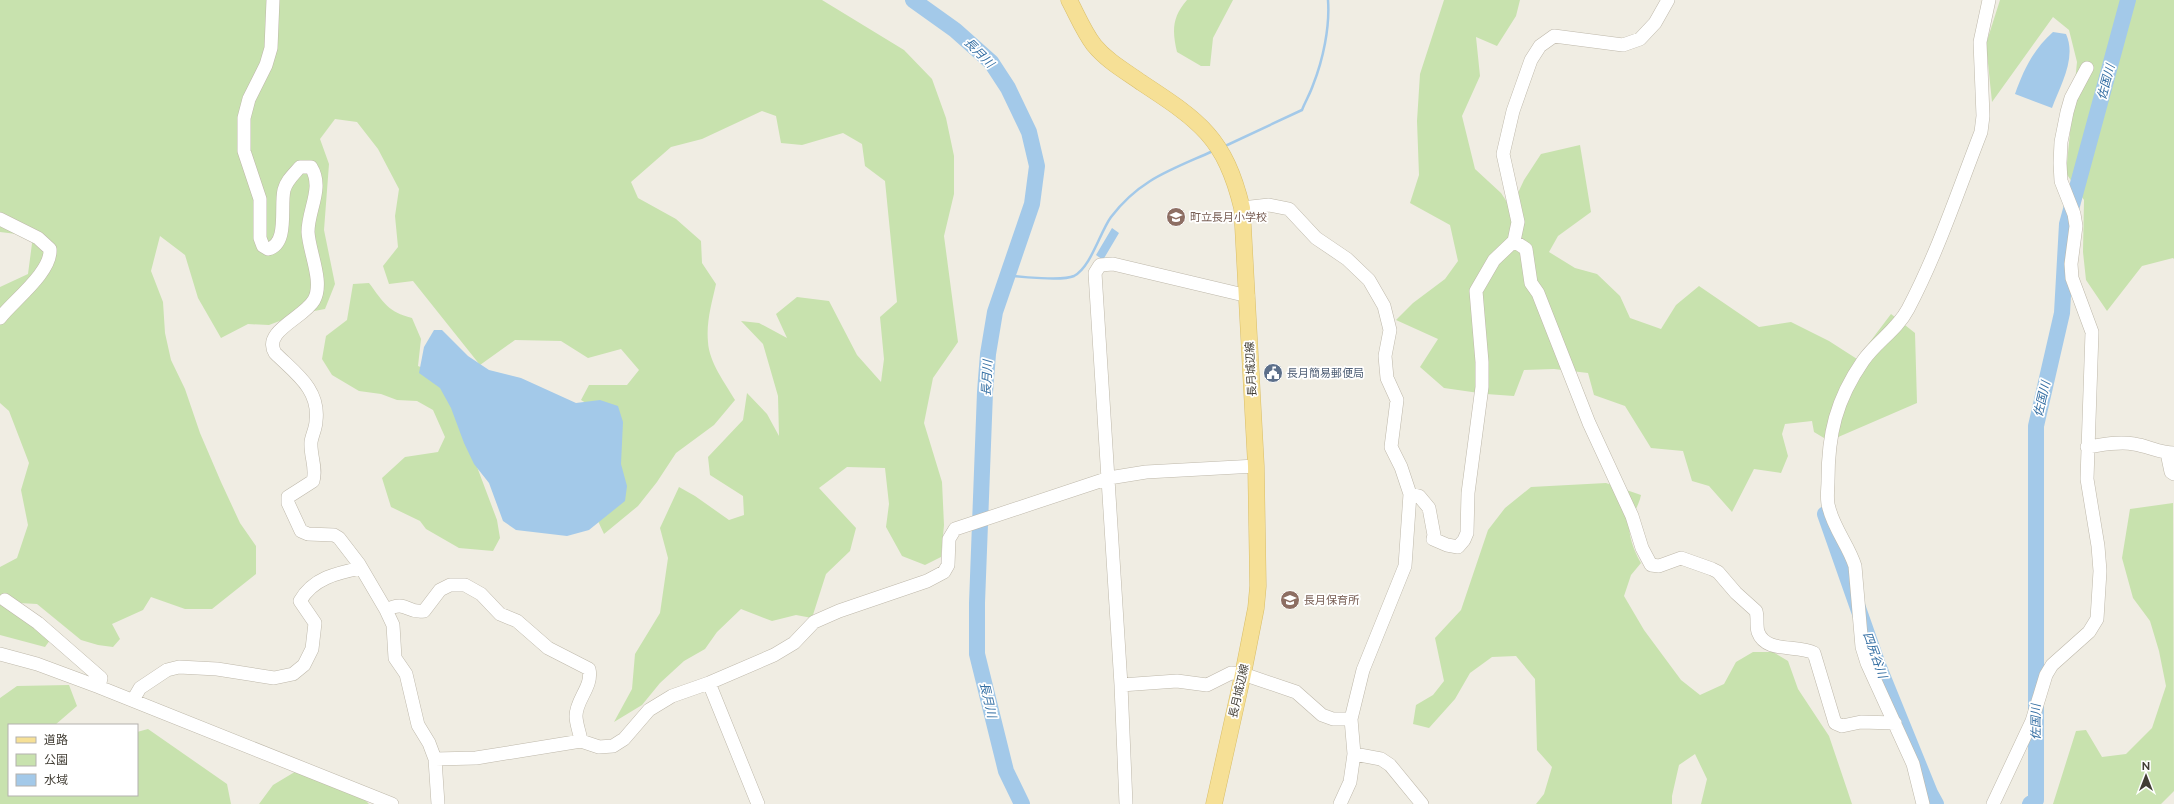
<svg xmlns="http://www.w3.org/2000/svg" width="2174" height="804" font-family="Raleway,'Noto Sans JP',sans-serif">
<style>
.green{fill:#c8e2ae}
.water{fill:#a3c9e9}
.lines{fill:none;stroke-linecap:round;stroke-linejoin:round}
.stream{stroke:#a3c9e9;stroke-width:2.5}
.river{stroke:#a3c9e9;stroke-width:16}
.minor-casing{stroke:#beb8aa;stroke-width:14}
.major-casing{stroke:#d9be68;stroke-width:17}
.minor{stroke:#fff;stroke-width:13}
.major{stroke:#f6e096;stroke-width:16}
.labels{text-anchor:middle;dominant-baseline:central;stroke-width:3.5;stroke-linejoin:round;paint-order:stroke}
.education-label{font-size:11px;fill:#785e54;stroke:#fff;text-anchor:start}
.street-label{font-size:11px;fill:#413d34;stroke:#fff}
.service-label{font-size:11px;fill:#4e5e75;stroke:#fff;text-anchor:start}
.water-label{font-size:12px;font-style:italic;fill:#3670a4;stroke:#fff}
</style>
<rect width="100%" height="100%" fill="#f0ede3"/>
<path class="green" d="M0 0H822L904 50 932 79 946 118 954 156V194L944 236 958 342 933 378 924 423 942 482 944 525 941 557 925 565 902 556 886 527 889 504 885 468 847 467 819 488 856 528 850 551 826 574 812 618 796 615 772 621 741 609 717 632 705 649 684 661 660 683 642 705 614 722 632 689 635 654 660 613 668 558 660 528 679 487 695 496 729 520 744 515 743 496 710 475 708 457 743 420 747 393 767 414 779 436 778 396 763 344 741 321 759 323 787 338 776 314 797 297 829 301 857 355 881 382 884 359 880 317 897 302 885 181 865 166 862 144 843 133 802 145 781 143 776 116 762 111 702 139 671 147 631 182 638 198 676 219 701 241 702 263 716 284C712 302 706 322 708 342 709 362 725 383 735 400L714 425 676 453 657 482 638 506 604 534 592 508 608 416 581 400 589 385H627L639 370 621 349 588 358 561 341 515 340 480 365 413 281 389 284 383 266 398 247 395 216 399 189 378 149 357 122 335 119 320 139 329 164 324 230 335 284 325 309 298 314 269 325 248 324 221 338 198 298 185 255 160 236 151 271 163 302 165 333 171 360 185 389 200 433 221 482 240 523 256 546V574L212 609H185L151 597 143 610 112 624 120 639 113 647 98 645 81 640 37 604 19 603 50 640 45 647 0 635V567L17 558 28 525 21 490 29 463 9 411 0 403V287L28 274 33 236 0 232Z
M1187 0H1233L1213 38 1210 66H1201L1177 52C1172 31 1172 17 1187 0Z
M1444 0H1520L1516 16 1497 46 1476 37 1480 76 1462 116 1475 169 1501 193 1511 208 1524 180 1541 154 1580 145 1591 212 1558 236 1549 252 1575 268 1597 274 1620 296 1630 318 1661 329 1676 305 1699 286 1759 327 1791 322 1829 341 1857 359 1891 314 1915 333 1917 403 1829 441 1814 432 1812 421 1785 424 1782 434 1788 456 1781 473 1754 469 1732 512 1709 486 1692 481 1683 451 1651 448 1625 406 1594 395 1588 373 1554 369 1524 370 1514 396 1486 394 1444 388 1420 367 1438 339 1396 320 1413 303 1445 279 1458 261 1450 225 1410 203 1419 175 1417 121 1420 74Z
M2000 0H2174V259L2173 258 2142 266 2107 311 2086 280 2083 252 2084 200 2066 173 2077 62 2069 30 2053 17 1992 102 1986 44Z
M369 283C384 303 388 312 412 318L421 339 418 366 435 373 453 403 497 520 500 538 493 551 459 548 426 529 420 521 391 507 382 478 405 457 438 452 445 437 433 410 417 401 397 400 381 394 359 391 332 375 322 359 326 336 347 320 353 284Z
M1606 483 1641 495C1639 506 1632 514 1630 524 1627 534 1636 555 1641 563L1631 575 1624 596 1644 630 1681 680 1700 695 1724 684 1736 662 1753 652H1773L1788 661 1798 689 1829 736 1852 804H1701L1707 779 1695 754 1679 765 1672 796V804H1536L1544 794 1552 767 1537 750 1535 679 1516 656 1492 657 1470 673 1455 699 1429 728 1413 724 1416 705 1433 695 1444 681 1435 638 1461 610 1488 530 1505 508 1531 487Z
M2173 503 2174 791 2161 804H2053L2076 731 2086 730 2102 757 2126 754 2152 728 2166 686 2159 651 2150 621 2133 598 2122 558 2130 509Z
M69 685 77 706 55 725H9V795H137V732L148 729 227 784 231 804H0V698L17 686Z
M298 770 346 781 369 804H259L273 785Z"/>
<path class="water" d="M2053 32 2066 34C2077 58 2060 86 2052 108L2015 94C2024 69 2033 50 2053 32Z
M1112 228 1119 233 1103 260 1096 255Z
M434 330H442L468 356 489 370 521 378 576 403 600 400 618 406 623 422 621 464 627 486 625 501 589 530 567 536 516 530 503 521 489 483 474 464 464 443 451 408 440 388 419 373 424 347Z"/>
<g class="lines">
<path class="stream" d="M1223 147 1302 110C1305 102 1310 94 1313 85 1323 60 1330 27 1328 0
M1007 275C1020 277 1063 281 1074 276 1091 267 1100 232 1111 217 1140 179 1171 170 1213 151"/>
<path class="river" d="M913 0 955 30 991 62 1008 88 1029 132 1037 166 1032 204 995 312 988 354 985 392 977 603V654L1006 771 1022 804
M1825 514 1878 665 1930 793 1936 804
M2030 804 2036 800V426L2062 313 2067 224 2128 0"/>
<defs>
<path id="minor" d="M273 0 271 48 266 65 249 99 244 118V151L260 199V238L263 246 268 249C289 244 280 207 284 190 286 181 294 174 300 167H311C324 188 308 209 308 232 309 252 324 282 314 300 304 318 262 331 275 353 295 373 320 389 316 421 316 428 312 435 311 442 310 456 317 468 313 481L288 497V503L301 531 308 534 334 535 339 538 359 564 386 610 393 625 395 658 406 674 418 725 429 743 435 759 438 804
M1242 208 1269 205 1289 209 1316 238 1347 259 1369 280 1384 306 1390 330 1385 356 1387 378 1397 400 1391 447 1401 467 1410 494 1405 566 1363 670 1351 719 1354 754 1350 782 1340 804
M0 219 38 238 50 249C52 272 13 301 0 318
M1514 241 1526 249 1531 283 1538 293 1589 423 1632 516 1642 548 1651 565 1659 566 1681 558 1712 569 1718 572 1736 593 1756 611C1758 618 1756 625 1758 632 1766 654 1798 644 1814 653L1835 723 1842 726 1861 722 1895 723
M2087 447C2102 445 2118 441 2134 444 2148 446 2160 453 2174 453
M2167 453 2171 472 2174 474
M1410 494 1419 496 1429 508 1434 535 1433 539 1447 545 1458 547 1464 540 1467 533 1468 493 1482 387V362L1476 291 1494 260 1514 241 1518 222 1503 154 1513 111 1531 60 1540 46 1554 36 1623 45 1640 39 1655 23 1668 0
M5 600 38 623 101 678 99 687
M386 610C407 599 406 614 424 611L440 590 450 585H465L481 594 500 614 517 621 548 648 589 669C593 687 576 699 576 716 576 724 580 733 581 741
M0 654 37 664 99 687 392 804
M709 683 758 804
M1121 685 1177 681 1207 685 1231 673 1243 674 1296 692 1322 715 1333 719H1351
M133 700 140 688 167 670 179 667 217 669 274 678 293 674 304 665 312 649 315 623 300 601C313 578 337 573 361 568
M1354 754 1381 759 1390 765 1422 804
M435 759 476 758 581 741 599 747 613 746 624 739 649 710 672 696 709 683 774 655 794 643 814 622 839 611 927 581 944 572 948 565 949 539 955 529 1109 478 1146 472 1256 466
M1126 804 1121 685 1095 273 1100 265 1113 264 1248 296
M1923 804 1913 764 1867 663 1862 647 1855 566C1849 546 1834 529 1829 508 1826 500 1828 489 1828 481 1828 434 1836 400 1863 361 1876 342 1897 330 1908 309 1938 252 1958 191 1981 132L1983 116 1980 42 1989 0
M1993 804 2032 721 2046 675 2052 665 2089 632 2097 619 2100 571 2098 546 2087 479 2092 332 2072 278 2071 264 2076 226 2074 214 2061 181 2060 163 2061 142 2067 112 2071 98 2087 68"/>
<path id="major" d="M1069 0C1077 15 1084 32 1094 45 1107 61 1125 71 1142 83 1200 121 1225 138 1242 208L1256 466 1258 586 1256 608 1243 674 1214 804"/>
</defs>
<use href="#minor" class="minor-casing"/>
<use href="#major" class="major-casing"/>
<use href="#minor" class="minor"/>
<use href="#major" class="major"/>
</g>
<defs>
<symbol id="school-disc" viewBox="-11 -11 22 22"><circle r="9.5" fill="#8d6e63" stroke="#fff"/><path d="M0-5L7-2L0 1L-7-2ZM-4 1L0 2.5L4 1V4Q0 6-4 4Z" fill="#fff"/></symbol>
<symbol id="civic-disc" viewBox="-11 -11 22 22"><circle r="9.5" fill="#5c6f8a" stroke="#fff"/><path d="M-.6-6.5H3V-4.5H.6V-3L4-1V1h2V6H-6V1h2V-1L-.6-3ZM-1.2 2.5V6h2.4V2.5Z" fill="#fff"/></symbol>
</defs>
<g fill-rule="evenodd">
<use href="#school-disc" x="1165" y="206" width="22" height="22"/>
<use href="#civic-disc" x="1262" y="362" width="22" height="22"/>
<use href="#school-disc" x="1279" y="589" width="22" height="22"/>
</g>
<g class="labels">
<g class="education-label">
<text x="1190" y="217">町立長月小学校</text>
<text x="1304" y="600">長月保育所</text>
</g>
<g class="street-label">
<text transform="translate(1251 369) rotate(-93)">長月城辺線</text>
<text transform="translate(1239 691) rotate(-77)">長月城辺線</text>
</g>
<g class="service-label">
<text x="1287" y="373">長月簡易郵便局</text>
</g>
<g class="water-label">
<text transform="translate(979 53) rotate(45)">長月川</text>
<text transform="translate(2106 82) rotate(-75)">佐国川</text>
<text transform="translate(987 378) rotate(-87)">長月川</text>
<text transform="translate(2042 399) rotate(-77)">佐国川</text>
<text transform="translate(1875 655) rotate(70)">四尻谷川</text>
<text transform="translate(988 700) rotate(77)">長月川</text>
<text transform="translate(2036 722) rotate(-90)">佐国川</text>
</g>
</g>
<rect x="8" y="724" width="130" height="72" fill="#ffffff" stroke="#b3b1ae"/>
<rect x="16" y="737" width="20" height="6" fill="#f6e096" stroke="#b3b1ae"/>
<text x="44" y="744" font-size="12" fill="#413d34">道路</text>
<rect x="16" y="754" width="20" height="12" fill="#c8e2ae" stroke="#b3b1ae"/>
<text x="44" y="764" font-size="12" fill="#413d34">公園</text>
<rect x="16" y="774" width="20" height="12" fill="#a3c9e9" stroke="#b3b1ae"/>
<text x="44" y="784" font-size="12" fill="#413d34">水域</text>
<g transform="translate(2146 776)" stroke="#ffffff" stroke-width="3" paint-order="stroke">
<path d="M0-3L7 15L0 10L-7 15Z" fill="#413d34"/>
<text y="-6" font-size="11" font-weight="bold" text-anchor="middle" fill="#413d34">N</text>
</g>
</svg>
